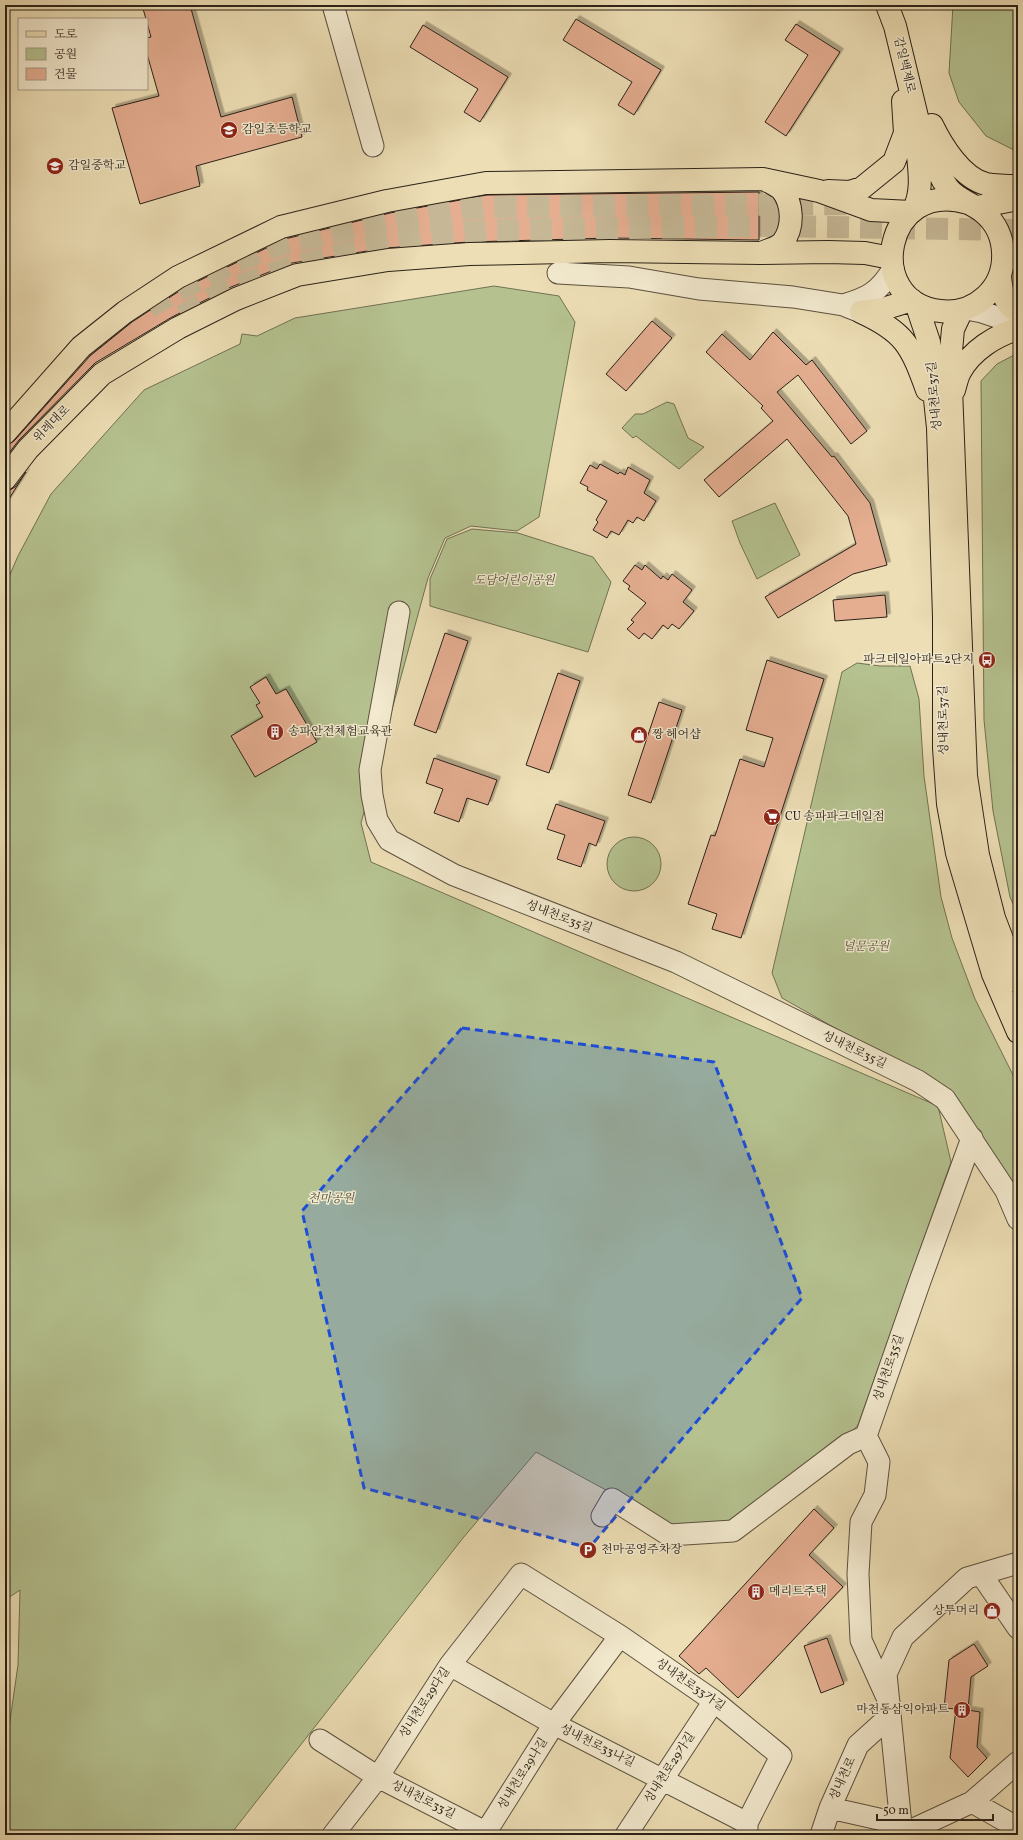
<svg xmlns="http://www.w3.org/2000/svg" width="1023" height="1840" font-family="Vollkorn,'Noto Serif KR',serif">
<style>
.green{fill:#b5c290;stroke:#707254}
.building{fill:#e5ae91;stroke:#2b2218;filter:url(#shadow)}
.lines{fill:none;stroke-linecap:round;stroke-linejoin:round}
.major-tunnel{stroke:#c6b896;stroke-width:22;stroke-dasharray:22 11;stroke-linecap:butt}
.minor-casing{stroke:#5c513f;stroke-width:23}
.major-casing{stroke:#2b2218;stroke-width:24}
.minor{stroke:#f3eacf;stroke-width:21}
.major{stroke:#eddeb5;stroke-width:22}
.marked{fill:#1d4ed8;fill-opacity:0.2;stroke:#1d4ed8;stroke-width:3;stroke-dasharray:8 5;stroke-linejoin:round}
.labels{text-anchor:middle;dominant-baseline:central;stroke-width:3;stroke-linejoin:round;paint-order:stroke}
.street-label{font-size:12px;fill:#2b2218;stroke:#f3eacf}
.poi-label{font-size:12px;fill:#2b2218;stroke:#f3eacf;text-anchor:start}
.park-label{font-size:12px;font-style:italic;fill:#54523c;stroke:#f3eacf}
</style>
<defs>
<filter id="shadow"><feDropShadow dx="3.5" dy="-3.5" stdDeviation="0" flood-color="#0004"/></filter>
</defs>
<rect width="100%" height="100%" fill="#eddeb5"/>
<filter id="stains"><feTurbulence type="fractalNoise" baseFrequency=".005" numOctaves="4"/><feColorMatrix values="0 0 0 0 .2 0 0 0 0 .09 0 0 0 0 .02 0 0 0 .5 -.17"/></filter>
<radialGradient id="worn" r=".72"><stop offset=".6" stop-color="#630" stop-opacity="0"/><stop offset="1" stop-color="#630" stop-opacity=".3"/></radialGradient>
<path class="green" d="M953 5H1018V152L986 136 959 102 949 73Z
M494 286 559 296 575 322 539 517 517 531 471 526 445 538 428 578 361 823 371 862 938 1106 951 1162 858 1425 836 1450 733 1523 674 1527 536 1452 463 1538 230 1835H5V1755L18 1665 20 1590 5 1600V586L18 556 51 494 144 390 240 344 242 334 257 336 295 318Z
M1018 353V916L1010 897 993 811 984 720 981 381 997 364Z
M667 402 674 404 688 438 704 447 679 469 636 436 633 438 622 428 635 414H643Z
M775 503 800 555 757 579 740 543 732 521Z
M472 529 518 533 593 557 611 582 588 652 430 606V579L447 539Z
M857 663 880 666H910L919 699 924 776 941 897 952 938 975 999 1018 1085V1203L952 1094 782 998 772 973 842 672Z
M607 864a27 27 0 1 1 54 0a27 27 0 1 1-54 0Z"/>
<path class="building" d="M142 5H190L221 117 292 97 302 137 196 166 200 186 140 204 112 108 159 96 147 54V38L151 37Z
M576 19 661 70 634 115 618 105 632 82 563 40Z
M796 24 840 52 786 136 765 122 808 55 785 40Z
M423 25 508 77 480 122 464 112 478 89 410 47Z
M759 192V240L610 238 469 242 386 248 292 263 231 287 172 317 95 363 19 440 5 458V445L14 441 90 356 132 322 184 288 285 239 390 213 487 195Z
M652 321 672 338 626 391 606 374Z
M773 332 806 365 812 360 867 431 851 444 798 375 777 392 832 457 834 456 870 503 887 565 853 574 778 618 765 597 856 544 848 516 787 439 719 497 704 480 773 421 761 408 763 406 706 352 722 334 750 360Z
M600 464 618 474 620 472 625 475 628 467 650 480 644 493 656 501 644 521 637 517 633 523 628 520 619 535 611 531 607 538 593 530 598 522 596 520 607 501 587 490 588 487 580 483 590 465 597 469Z
M26 472 5 505V491L10 490 15 487Z
M635 565 642 570 645 565 661 579 663 576 668 580 672 574 692 590 683 602 694 611 679 629 672 624 668 629 663 625 652 639 644 633 639 639 627 629 634 622 631 620 646 603 628 589 630 586 623 581Z
M885 595 887 617 835 621 833 600Z
M445 633 468 641 436 733 414 725Z
M767 660 824 679 741 938 712 929 717 914 688 904 711 835 715 836 740 759 764 767 773 738 746 730Z
M558 673 580 681 549 773 526 765Z
M266 677 276 694 286 689 317 742 255 777 231 736 263 717 256 705 260 703 250 687Z
M659 702 682 710 651 803 628 795Z
M434 758 497 780 488 805 467 798 459 822 434 813 443 789 426 783Z
M556 804 605 821 596 846 589 843 581 867 557 859 565 835 547 829Z
M814 1509 834 1528 809 1555 843 1587 738 1698 706 1668 699 1674 679 1656Z
M827 1638 844 1684 821 1693 804 1646Z
M974 1644 988 1666 971 1677 968 1710 980 1712 977 1747 987 1758 968 1777 950 1758 956 1709 944 1708 949 1660Z"/>
<g class="lines">
<path class="major-tunnel" d="M149 307C188 285 227 264 269 249 284 243 301 240 316 237 372 222 429 214 486 207L853 204
M182 316 222 292 289 267 386 243 437 235 492 230 763 226 1018 230"/>
<defs>
<path id="minor" d="M333 5 373 146
M558 273 629 277 699 289 793 297 843 305 861 312
M843 305C868 298 879 292 893 269
M966 309 982 312 1018 324
M399 612 370 770 372 795 377 820 389 840 454 875 676 962 918 1081 945 1099 1006 1191 1018 1219
M602 1516 612 1499 669 1535 733 1531 848 1444 866 1436
M981 1574 1018 1628
M450 1665 554 1724 747 1823
M889 1702 861 1640 858 1574 861 1522 875 1495 879 1462 866 1436 920 1281 972 1138
M320 1740 378 1777 491 1835
M972 1802 1018 1828
M830 1808 901 1824
M903 1834 972 1802 1018 1762
M333 1835 378 1777 450 1665 521 1574 620 1636 714 1701 781 1756 747 1823V1835
M484 1835 554 1724 620 1636
M626 1835 714 1701
M821 1835 830 1808 858 1745 890 1716
M902 1835 886 1674 903 1637 967 1578 1018 1563"/>
<path id="major" d="M887 5 895 26 919 125C931 145 934 170 948 188 957 200 972 203 983 212 1009 233 1010 275 985 297 973 308 957 313 940 311 862 302 884 177 968 203
M932 125C942 146 962 178 986 184 997 186 1008 186 1018 186
M828 191 850 192 862 188 894 162 905 133 903 101
M977 207 1018 199
M914 209C925 186 917 162 917 138
M761 253C768 250 778 248 783 242 794 227 793 204 782 190 778 186 771 183 766 180
M1000 276C1001 290 1004 304 1018 312
M916 303 929 342 938 428 944 617V748L948 804 957 853 993 974 1018 1032
M962 310 953 329 950 362 966 776 978 855 994 918 1018 981
M861 312C905 332 911 346 927 390
M861 312 883 309 912 300
M954 390C956 384 957 377 960 372 971 351 996 335 1018 329
M5 433 81 347 125 312 178 277 281 227 387 201 486 183 763 179 819 191 871 210 911 212
M5 479 28 449 102 374 178 328 236 299 297 275 388 260 469 254 610 251 761 253 828 252 865 253 891 258"/>
</defs>
<use href="#minor" class="minor-casing"/>
<use href="#major" class="major-casing"/>
<use href="#minor" class="minor"/>
<use href="#major" class="major"/>
</g>
<path class="marked" d="M462 1028 714 1062 802 1298 589 1548 364 1488 302 1211Z"/>
<defs>
<symbol id="school-disc" viewBox="-11 -11 22 22"><circle r="9.5" fill="#8f2418" stroke="#f3eacf"/><path d="M0-5L7-2L0 1L-7-2ZM-4 1L0 2.5L4 1V4Q0 6-4 4Z" fill="#fff"/></symbol>
<symbol id="bus-disc" viewBox="-11 -11 22 22"><circle r="9.5" fill="#8f2418" stroke="#f3eacf"/><path d="M-5-6H5V4H4V6H2V4H-2V6H-4V4H-5ZM-3.5-4V0h7V-4ZM-3.5 1.2v1.5H-2V1.2ZM2 1.2v1.5H3.5V1.2Z" fill="#fff"/></symbol>
<symbol id="building-disc" viewBox="-11 -11 22 22"><circle r="9.5" fill="#8f2418" stroke="#f3eacf"/><path d="M-4-6H4V6H1V3H-1V6H-4ZM-2.5-4.3h1.7v1.8h-1.7ZM.8-4.3h1.7v1.8H.8ZM-2.5-1h1.7V.8h-1.7ZM.8-1h1.7V.8H.8Z" fill="#fff"/></symbol>
<symbol id="shop-disc" viewBox="-11 -11 22 22"><circle r="9.5" fill="#8f2418" stroke="#f3eacf"/><path d="M-5-2.5h2.3a2.7 3.5 0 0 1 5.4 0H5L5.5 6h-11ZM-1.5-2.5h3a1.5 2.3 0 0 0-3 0Z" fill="#fff"/></symbol>
<symbol id="supermarket-disc" viewBox="-11 -11 22 22"><circle r="9.5" fill="#8f2418" stroke="#f3eacf"/><path d="M-6-5.5h2.5l.6 2H6L4.5 2H-2.5L-4.4-4H-6ZM-1.5 3.2a1.3 1.3 0 1 0 .1 0ZM3 3.2a1.3 1.3 0 1 0 .1 0Z" fill="#fff"/></symbol>
<symbol id="parking-disc" viewBox="-11 -11 22 22"><circle r="9.5" fill="#8f2418" stroke="#f3eacf"/><path d="M-3.5-5.5H1a3.5 3.5 0 0 1 0 7H-1V5.5H-3.5ZM-1-3.4V-.6H.8a1.4 1.4 0 0 0 0-2.8Z" fill="#fff"/></symbol>
</defs>
<g fill-rule="evenodd">
<use href="#school-disc" x="219" y="120" width="20" height="20"/>
<use href="#school-disc" x="45" y="156" width="20" height="20"/>
<use href="#bus-disc" x="977" y="650" width="20" height="20"/>
<use href="#building-disc" x="265" y="722" width="20" height="20"/>
<use href="#shop-disc" x="629" y="725" width="20" height="20"/>
<use href="#supermarket-disc" x="762" y="807" width="20" height="20"/>
<use href="#parking-disc" x="578" y="1540" width="20" height="20"/>
<use href="#building-disc" x="746" y="1582" width="20" height="20"/>
<use href="#shop-disc" x="982" y="1601" width="20" height="20"/>
<use href="#building-disc" x="952" y="1700" width="20" height="20"/>
</g>
<g class="labels">
<g class="street-label">
<text transform="translate(904 65) rotate(77)">감일백제로</text>
<text transform="translate(935 396) rotate(-95)">성내천로37길</text>
<text transform="translate(52 424) rotate(-45)">위례대로</text>
<text transform="translate(944 720) rotate(-91)">성내천로37길</text>
<text transform="translate(559 917) rotate(21)">성내천로35길</text>
<text transform="translate(854 1050) rotate(26)">성내천로35길</text>
<text transform="translate(889 1368) rotate(-71)">성내천로35길</text>
<text transform="translate(690 1685) rotate(35)">성내천로33가길</text>
<text transform="translate(425 1703) rotate(-57)">성내천로29다길</text>
<text transform="translate(597 1746) rotate(26)">성내천로33나길</text>
<text transform="translate(670 1768) rotate(-57)">성내천로29가길</text>
<text transform="translate(523 1774) rotate(-58)">성내천로29나길</text>
<text transform="translate(843 1779) rotate(-65)">성내천로</text>
<text transform="translate(423 1800) rotate(27)">성내천로33길</text>
</g>
<g class="poi-label">
<text x="242" y="130">감일초등학교</text>
<text x="68" y="166">감일중학교</text>
<text x="974" y="660" text-anchor="end">파크데일아파트2단지</text>
<text x="288" y="732">송파안전체험교육관</text>
<text x="652" y="735">짱 헤어샵</text>
<text x="785" y="817">CU 송파파크데일점</text>
<text x="601" y="1550">천마공영주차장</text>
<text x="769" y="1592">메리트주택</text>
<text x="979" y="1611" text-anchor="end">상투머리</text>
<text x="949" y="1710" text-anchor="end">마천동삼익아파트</text>
</g>
<g class="park-label">
<text x="514" y="581">도담어린이공원</text>
<text x="866" y="947">널문공원</text>
<text x="331" y="1199">천마공원</text>
</g>
</g>
<rect width="1023" height="1840" fill="none" stroke="#eddeb5" stroke-width="20"/>
<rect x="6" y="6" width="1011" height="1828" fill="none" stroke="#2b2218" stroke-width="2"/>
<rect x="10" y="10" width="1003" height="1820" fill="none" stroke="#2b2218"/>
<rect x="18" y="18" width="130" height="72" fill="#f3eacf" stroke="#a39a86"/>
<rect x="26" y="31" width="20" height="6" fill="#eddeb5" stroke="#a39a86"/>
<text x="54" y="38" font-size="12" fill="#2b2218">도로</text>
<rect x="26" y="48" width="20" height="12" fill="#b5c290" stroke="#a39a86"/>
<text x="54" y="58" font-size="12" fill="#2b2218">공원</text>
<rect x="26" y="68" width="20" height="12" fill="#e5ae91" stroke="#a39a86"/>
<text x="54" y="78" font-size="12" fill="#2b2218">건물</text>
<path d="M877 1814v6h116v-6" fill="none" stroke="#2b2218" stroke-width="2"/>
<text x="883" y="1814" font-size="12" fill="#2b2218" stroke="#f3eacf" stroke-width="3" paint-order="stroke">50 m</text>
<rect width="100%" height="100%" filter="url(#stains)"/>
<rect width="100%" height="100%" fill="url(#worn)"/>
</svg>
